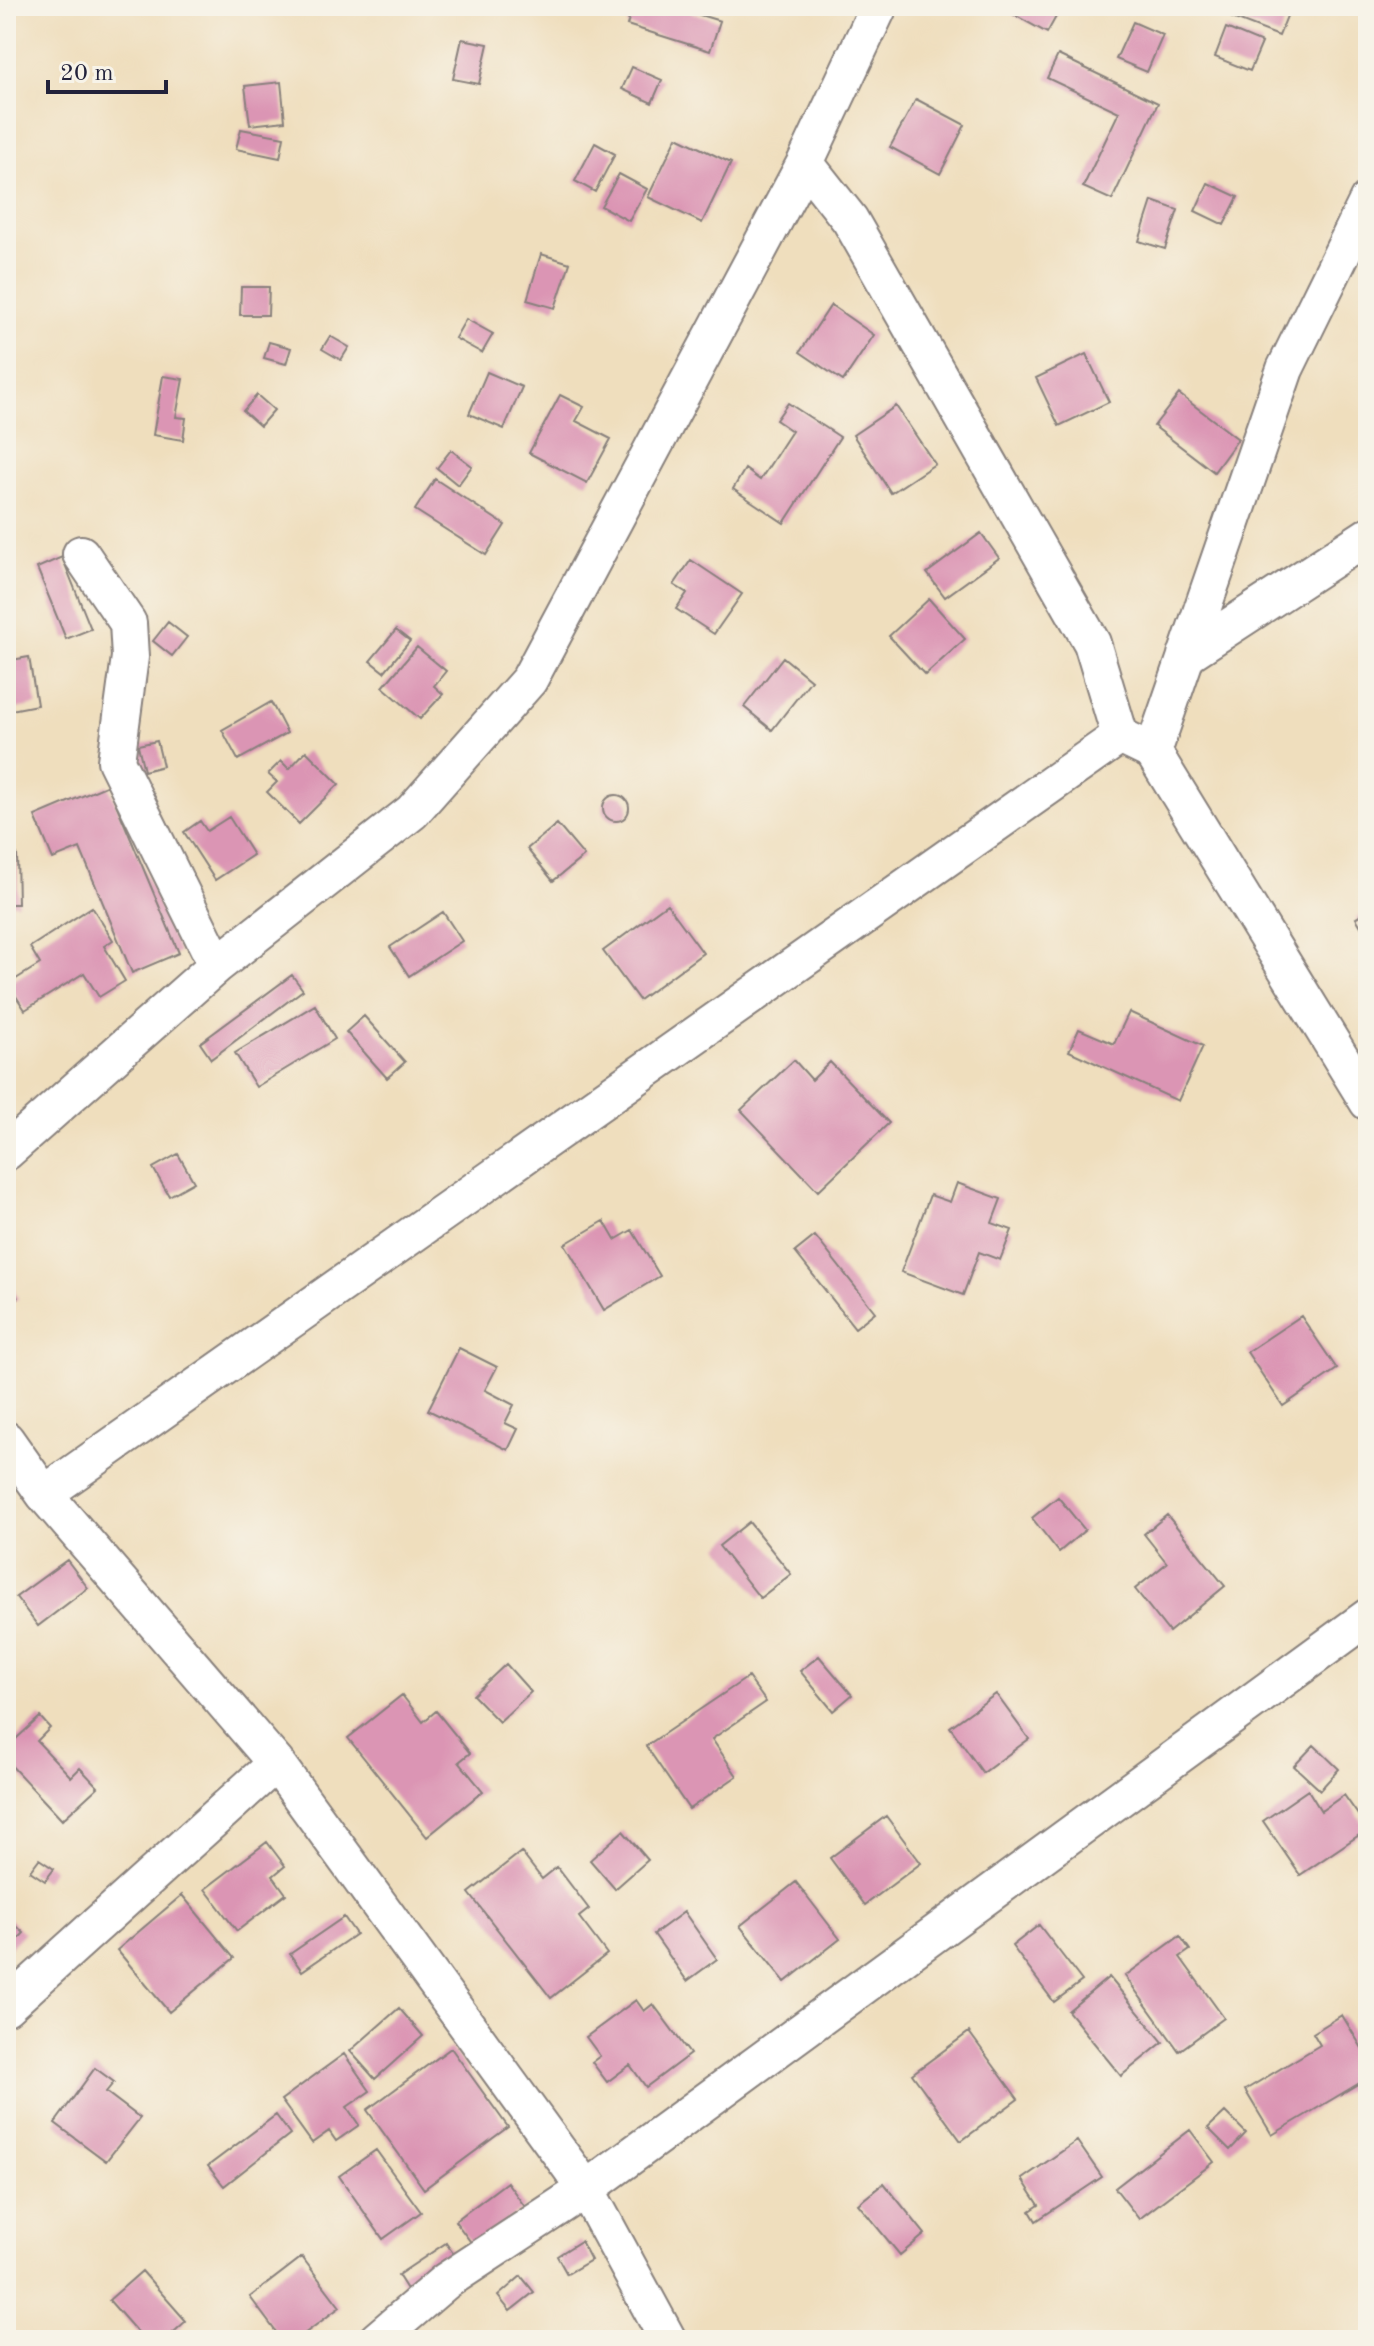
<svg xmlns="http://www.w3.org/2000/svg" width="1374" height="2346" font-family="'Old Standard TT',serif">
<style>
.building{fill:#db95b4}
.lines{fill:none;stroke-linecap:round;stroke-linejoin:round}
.minor-casing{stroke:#88807c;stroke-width:40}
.minor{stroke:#fff;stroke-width:36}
</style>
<rect width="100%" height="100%" fill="#f7f3e8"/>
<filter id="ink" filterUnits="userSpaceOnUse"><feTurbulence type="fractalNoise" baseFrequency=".0125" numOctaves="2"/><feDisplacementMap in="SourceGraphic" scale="16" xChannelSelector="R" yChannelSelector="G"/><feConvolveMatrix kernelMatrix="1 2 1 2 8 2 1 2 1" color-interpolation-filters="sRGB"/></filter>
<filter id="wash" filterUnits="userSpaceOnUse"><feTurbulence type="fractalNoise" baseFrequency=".006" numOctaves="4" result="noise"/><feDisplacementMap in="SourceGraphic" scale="32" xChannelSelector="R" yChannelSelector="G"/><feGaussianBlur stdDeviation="1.8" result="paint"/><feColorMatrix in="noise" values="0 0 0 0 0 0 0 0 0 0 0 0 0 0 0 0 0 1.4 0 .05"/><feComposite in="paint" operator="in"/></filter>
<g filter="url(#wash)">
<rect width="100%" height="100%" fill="#efdebd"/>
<g id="blocks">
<path class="building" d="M633 6H670L720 21 710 51 627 25Z
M998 6H1062L1047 33Z
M1237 6H1291L1279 36 1232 18Z
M1133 22 1163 35 1147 72 1116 59Z
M1226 28 1262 43 1250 71 1215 57Z
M462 39 488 44 479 84 453 79Z
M1058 55 1158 103 1112 200 1083 187 1119 112 1047 78Z
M632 67 662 80 652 103 622 89Z
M281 82 285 121 250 125 245 86Z
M916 99 965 125 940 174 890 147Z
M241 129 284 137 280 158 236 149Z
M677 137 731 163 702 223 648 197Z
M595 143 615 154 595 192 575 181Z
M619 174 647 189 629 221 601 206Z
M1208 183 1238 197 1224 225 1195 211Z
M1152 201 1178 210 1165 249 1139 241Z
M541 254 570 263 555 308 527 300Z
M241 287H269L268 315H240Z
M831 305 874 335 843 381 800 352Z
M466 319 493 334 482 353 455 338Z
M330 336 349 347 341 360 322 349Z
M269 342 291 348 286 364 264 358Z
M1086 354 1109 402 1059 426 1036 378Z
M487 372 522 387 504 429 469 414Z
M163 376 183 379 176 417 186 418 183 440 153 435Z
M1179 394 1238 439 1214 472 1154 426Z
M257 395 274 410 260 426 243 411Z
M560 395 584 407 576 421 611 439 587 483 529 453Z
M788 403 840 437 784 523 733 489 745 469 760 480 792 431 776 420Z
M896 406 935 464 891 493 853 435Z
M451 450 472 466 458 485 437 468Z
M435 479 505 525 486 555 415 510Z
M981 533 999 558 945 597 927 573Z
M62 557 91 629 66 639 37 568Z
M691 560 742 594 714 634 676 609 687 593 674 585Z
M929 599 965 639 925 675 889 636Z
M168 622 187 637 172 656 153 641Z
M396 630 410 641 384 672 370 661Z
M417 647 446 671 434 686 443 694 420 719 383 687Z
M29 657 37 705 6 711V661Z
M783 657 811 680 772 730 744 707Z
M271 702 287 733 238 760 222 730Z
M157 741 163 766 144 771 138 745Z
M306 751 339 784 299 824 267 792 277 782 268 774 281 761 289 769Z
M108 785 179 953 132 973 80 848 53 859 35 816Z
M603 808a13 13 0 1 1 26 0a13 13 0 1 1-26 0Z
M229 817 253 855 215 880 184 832 200 821 207 831Z
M557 824 584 856 553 881 527 849Z
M6 854H17L18 904H6Z
M667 904 703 953 639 1000 603 951Z
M92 907 113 940 104 946 125 981 99 997 84 973 25 1010 8 984 40 964 30 947Z
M1368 911V938L1356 918Z
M443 912 462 941 409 976 390 947Z
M292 975 303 990 211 1059 200 1043Z
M315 1005 335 1039 256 1087 235 1053Z
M1129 1012 1203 1046 1178 1101 1069 1051 1079 1029 1114 1044Z
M364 1016 405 1062 387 1078 346 1032Z
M794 1060 812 1080 830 1062 889 1123 818 1191 741 1110Z
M178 1154 194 1182 169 1196 153 1168Z
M957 1183 1001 1199 992 1223 1012 1230 1000 1260 979 1252 963 1295 901 1272 930 1195 950 1202Z
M604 1221 615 1240 632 1230 660 1276 604 1310 565 1244Z
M815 1236 875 1312 855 1328 795 1252Z
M6 1269 18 1299 6 1304Z
M1301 1316 1337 1369 1283 1406 1247 1352Z
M459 1348 497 1367 485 1390 514 1405 505 1423 518 1429 508 1450 428 1410Z
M1058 1497 1085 1530 1059 1552 1032 1518Z
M1167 1515 1225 1586 1169 1632 1135 1589 1167 1563 1144 1534Z
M749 1522 791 1574 760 1598 719 1546Z
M67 1560 88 1588 38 1626 16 1597Z
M819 1656 852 1695 833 1711 800 1671Z
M506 1664 531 1692 499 1722 473 1695Z
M748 1677 766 1702 712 1739 737 1776 689 1809 646 1746Z
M996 1694 1029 1739 983 1773 950 1727Z
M402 1695 423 1722 436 1711 470 1753 459 1762 483 1791 427 1837 348 1738Z
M40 1717 50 1728 37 1741 71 1777 80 1768 98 1787 62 1820 6 1760V1748Z
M1314 1745 1339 1769 1320 1790 1294 1766Z
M1308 1790 1321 1811 1344 1795 1368 1829 1300 1875 1263 1821Z
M886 1816 921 1863 865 1905 830 1858Z
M623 1831 648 1860 615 1889 590 1860Z
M267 1842 285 1866 273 1876 286 1894 237 1931 205 1889Z
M521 1852 542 1879 557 1867 589 1909 579 1917 607 1954 551 1998 469 1893Z
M39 1859 54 1869 45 1881 30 1871Z
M796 1882 840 1939 785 1982 740 1926Z
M182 1895 234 1958 169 2012 117 1950Z
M684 1912 717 1959 687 1981 654 1934Z
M6 1916 24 1933 6 1952Z
M344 1917 356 1934 302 1971 290 1954Z
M1039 1925 1082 1981 1054 2002 1012 1946Z
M1180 1936 1190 1950 1180 1957 1224 2018 1179 2051 1125 1976Z
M1109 1977 1163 2042 1121 2076 1068 2011Z
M636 2000 644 2011 653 2004 690 2054 646 2087 630 2065 607 2082 592 2062 600 2056 586 2037Z
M399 2008 423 2036 375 2079 350 2051Z
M1342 2015 1368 2058V2078L1272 2135 1245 2090 1320 2045 1313 2033Z
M969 2032 1018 2099 961 2141 912 2074Z
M451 2048 508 2127 424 2189 367 2110Z
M344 2054 370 2091 347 2107 359 2125 336 2141 329 2131 312 2143 281 2100Z
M95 2068 114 2082 106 2092 140 2118 106 2161 55 2123Z
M1225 2112 1246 2133 1230 2150 1208 2128Z
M276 2115 290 2134 224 2186 208 2166Z
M1190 2130 1214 2162 1139 2219 1115 2188Z
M1077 2141 1102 2177 1036 2221 1030 2211 1039 2205 1022 2179Z
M376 2150 421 2212 383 2239 339 2176Z
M507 2182 525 2207 473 2245 455 2221Z
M884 2183 925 2234 900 2255 858 2204Z
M581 2241 591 2260 567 2274 557 2256Z
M446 2243 459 2262 410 2294 398 2275Z
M302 2257 340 2307 296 2340H282L250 2297Z
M142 2271 186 2321 165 2340H144L109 2300Z
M521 2276 534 2292 510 2311 498 2296Z"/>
</g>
</g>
<g filter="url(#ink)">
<use href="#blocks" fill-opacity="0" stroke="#88807c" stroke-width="2"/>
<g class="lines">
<defs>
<path id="minor" d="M805 163 850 220 1092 643 1120 736
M81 554 128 623 130 657 116 761 217 965
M1186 655 1368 536
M1153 752 1285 369 1368 200
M6 1152 217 965 412 812 529 680 805 163 879 6
M6 1440 44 1494 276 1763 586 2189 668 2340
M44 1494 1120 736 1153 752 1368 1102
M6 2007 276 1763
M377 2340 446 2281 586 2189 1368 1617"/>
</defs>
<use href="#minor" class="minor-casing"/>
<use href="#minor" class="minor"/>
</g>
</g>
<rect width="1374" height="2346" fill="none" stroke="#f7f3e8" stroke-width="32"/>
<path d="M48 80v12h118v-12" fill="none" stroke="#22223b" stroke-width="4"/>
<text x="60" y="80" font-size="24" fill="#22223b" stroke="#f7f3e8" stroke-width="6" paint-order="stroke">20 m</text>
</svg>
